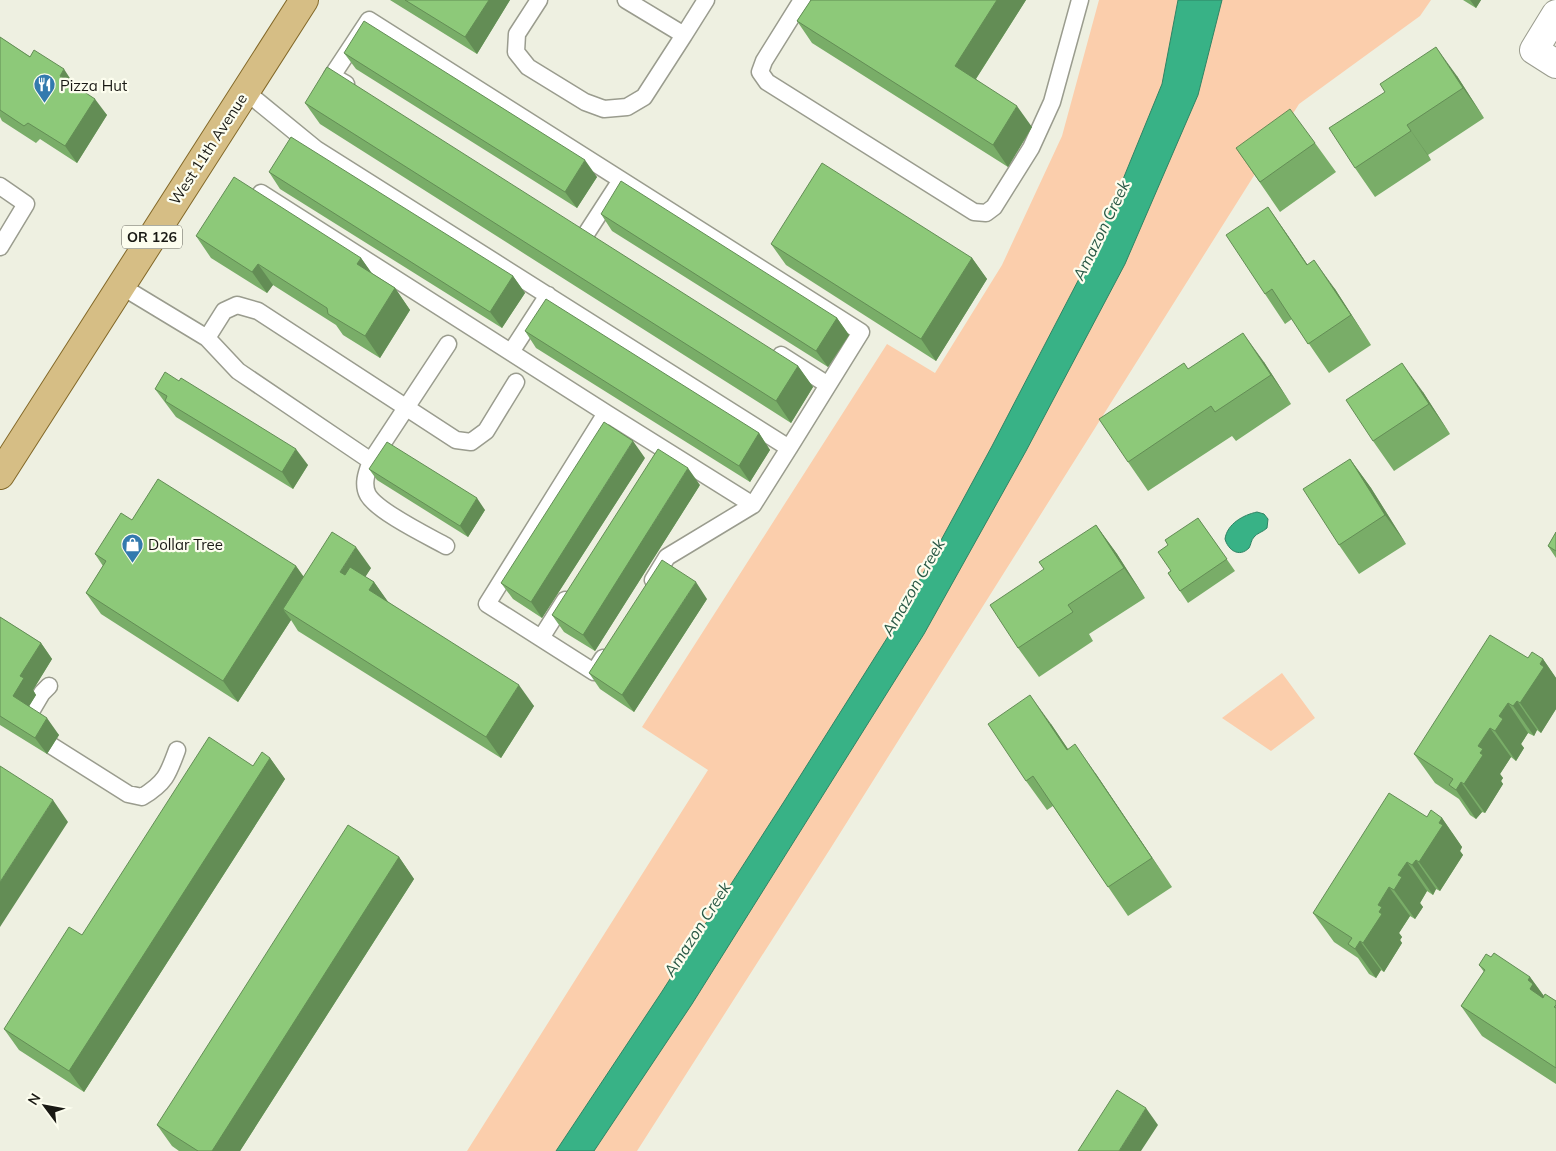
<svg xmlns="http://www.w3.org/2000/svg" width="1556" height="1151" font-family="Mulish,sans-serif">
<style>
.green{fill:#fbceac}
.water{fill:#38b286;stroke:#2f8464}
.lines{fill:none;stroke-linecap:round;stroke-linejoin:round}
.lane-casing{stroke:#9a9c8e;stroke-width:19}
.street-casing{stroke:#9a9c8e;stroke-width:30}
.primary-casing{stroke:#826828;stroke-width:30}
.lane{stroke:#fff;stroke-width:16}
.street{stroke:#fff;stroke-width:28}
.primary{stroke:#d6be85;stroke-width:28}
.wall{fill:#79ad68}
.shaded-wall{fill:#638d55}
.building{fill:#8dc979;stroke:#638d55}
.labels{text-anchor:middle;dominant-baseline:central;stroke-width:4.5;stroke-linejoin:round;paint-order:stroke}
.shield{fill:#fcfdee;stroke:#5d5d55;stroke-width:1}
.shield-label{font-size:14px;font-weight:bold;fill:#191914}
.poi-label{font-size:15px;fill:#191914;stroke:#fcfdee;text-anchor:start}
.street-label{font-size:15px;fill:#191914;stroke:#fcfdee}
.water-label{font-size:16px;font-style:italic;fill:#2a5946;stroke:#fcfdee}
</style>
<rect width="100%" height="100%" fill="#eef0e1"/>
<path class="green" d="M1099 0H1431L1420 16 1299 104 832 846 637 1151H467L708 770 642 727 887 344 935 373 1002 265 1062 136Z
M1282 673 1315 718 1271 751 1222 718Z"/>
<path class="water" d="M1178 0H1222L1198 95 1125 264 1026 451 924 634 692 1004 594 1151H556L661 993 785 800 894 627 992 446 1094 250 1162 84Z
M1257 512 1264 514 1268 519 1267 528C1263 532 1257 533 1254 537 1251 540 1251 545 1249 548 1239 558 1228 550 1225 539 1227 524 1243 515 1257 512Z"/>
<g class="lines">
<defs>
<path id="lane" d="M539 0 517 34 516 52 528 67 585 102 604 109 627 107 644 97 684 35 626 0
M802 0 764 61 760 72 767 82 974 212 986 213 994 207 1031 148 1052 102 1080 0
M684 35 706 0
M346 84 332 76 369 20 861 332 789 448
M245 91 316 149 789 448 753 505 667 557 653 580
M0 186 26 204 0 247
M261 193 606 413 487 604 594 672 603 658
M586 234 621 180
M121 286 207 338 224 311 237 305 258 311 456 440 471 442 486 431 516 382
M207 338 238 371 371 461 448 344
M511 352 548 295
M781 355 828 385
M606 413 753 505
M371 461C367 472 362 484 368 495 378 512 428 536 446 546
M541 638 565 600
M29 715 42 693 49 686
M52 746 128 794 142 797C165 783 168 775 177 750"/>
<path id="street" d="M1556 14 1534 50 1556 64"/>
<path id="primary" d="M0 475 304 0"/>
</defs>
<use href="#lane" class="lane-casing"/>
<use href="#street" class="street-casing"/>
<use href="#primary" class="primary-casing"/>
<use href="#lane" class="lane"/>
<use href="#street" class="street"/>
<use href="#primary" class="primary"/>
</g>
<path class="wall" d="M390 0H510L477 54Z
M811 0H1026L976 79 1032 127 1008 167 812 43 797 21Z
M1463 0H1481L1476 8Z
M0 37 75 86 107 115 77 163 40 139 36 143 2 121 0 117Z
M344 53 597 177 577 208 356 69Z
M1457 76 1484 118 1428 155 1431 160 1375 197 1355 168Z
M305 103 798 366 813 387 791 423 320 124Z
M1315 143 1336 172 1280 212 1236 148Z
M269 172 513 276 525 293 502 328 280 189Z
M1268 207 1307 264 1335 289 1371 345 1329 373 1292 319 1285 324 1265 294Z
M601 214 837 318 849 335 828 367 612 231Z
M196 236 361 258 372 274 395 288 410 310 380 358 343 335 336 325 273 285 267 293 211 258Z
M771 244 972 258 987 279 936 361 786 265Z
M525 331 759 433 770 450 750 482 536 348Z
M1264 362 1291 404 1236 441 1232 436 1148 491 1128 462Z
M155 389 308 465 293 489 176 417Z
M1423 392 1450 434 1394 471 1373 441Z
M645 458 542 618 513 599 501 583Z
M1350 459 1371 488 1406 544 1359 574 1339 545Z
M369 469 485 510 468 537 377 480Z
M700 485 595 651 564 632 552 615Z
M1198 518 1235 571 1188 603 1168 573 1171 571Z
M1096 525 1117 554 1145 598 1089 634 1093 641 1039 677 1018 648 1044 569Z
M1556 532V558L1548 546Z
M95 554 296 566 304 577 371 568 365 577 374 582 387 601 534 706 501 758 298 631 291 620 238 702 101 614 86 593 103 566Z
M707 599 634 712 600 689 589 673Z
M0 617 41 643 52 659 33 690 36 695 29 706 59 735 47 754 0 725Z
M1528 658 1543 659 1556 678V709L1541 733 1537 730 1534 736 1528 733 1521 744 1524 748 1516 761 1511 757 1500 774 1503 778 1501 781 1503 784 1485 813 1482 812 1476 819 1470 815 1459 799 1435 783 1414 754Z
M1051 724 1068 749 1096 774 1172 887 1128 916 1053 806 1047 810 1026 781Z
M270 758 285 779 84 1092 19 1050 4 1029 82 935 253 766Z
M1427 817 1442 818 1462 847 1460 851 1463 855 1440 891 1436 889 1433 895 1427 891 1420 903 1423 907 1415 919 1410 916 1399 933 1402 937 1400 940 1402 943 1384 972 1381 970 1376 978 1369 974 1358 958 1334 942 1313 913Z
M399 857 414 879 240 1151H179L172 1146 157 1125Z
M1491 957 1530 977 1544 996 1556 1001V1084L1482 1036 1461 1006 1484 972 1479 965Z"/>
<path class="shaded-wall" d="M489 0H510L477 54 465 37Z
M997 0H1026L970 88 955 66Z
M1470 0H1481L1476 8Z
M1436 47 1457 76 1484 118 1463 88Z
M64 69 75 86 60 76Z
M95 99 107 115 77 163 65 146Z
M1017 106 1032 127 1008 167 993 145Z
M1407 125 1428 155 1431 160 1411 131Z
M585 160 597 177 577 208 565 192Z
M1268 207 1289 237 1327 294 1307 265Z
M361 258 376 279 357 264Z
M972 258 987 279 936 361 921 339Z
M1314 260 1335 289 1371 345 1351 315Z
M258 264 273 285 267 293 252 272Z
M513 276 525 293 502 328 490 312Z
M395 288 410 310 380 358 365 336Z
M837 318 849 335 828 367 816 351Z
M1243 333 1264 362 1291 404 1271 375Z
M1402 363 1423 392 1450 434 1429 404Z
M798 366 813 387 791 423 776 401Z
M759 433 770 450 750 482 739 466Z
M633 441 645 458 542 618 531 602Z
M296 449 308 465 293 489 282 472Z
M1350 459 1371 488 1406 544 1385 515Z
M688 468 700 485 595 651 583 635Z
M477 498 485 510 468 537 460 526Z
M1096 525 1117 554 1145 598 1124 568Z
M356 547 371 568 355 593 340 572Z
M296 566 311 588 283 609 291 620 238 702 223 681Z
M374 582 389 603 369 590Z
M696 582 707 599 634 712 622 695Z
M41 643 52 659 33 690 36 695 25 713 13 696 20 676Z
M1543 659 1556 678V709L1541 733 1520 703Z
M519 685 534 706 501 758 486 737Z
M1030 695 1051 724 1088 779 1067 750Z
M1517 701 1537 730 1534 736 1513 706Z
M1508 703 1528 733 1521 744 1524 748 1516 761 1495 731 1499 716Z
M47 718 59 735 47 754 35 738Z
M1490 728 1511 757 1500 774 1503 778 1501 781 1503 784 1485 813 1464 784 1478 746Z
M1075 744 1096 774 1172 887 1152 858Z
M270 758 285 779 84 1092 69 1071Z
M1461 782 1482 812 1476 819 1456 790Z
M53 800 68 822 0 927V882Z
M1442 818 1462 847 1460 851 1463 855 1440 891 1419 862Z
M399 857 414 879 240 1151H212Z
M1416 860 1436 889 1433 895 1412 865Z
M1407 862 1427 891 1420 903 1423 907 1415 919 1394 890 1398 875Z
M1389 887 1410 916 1399 933 1402 937 1400 940 1402 943 1384 972 1363 943 1379 912 1378 905Z
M1360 941 1381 970 1376 978 1355 949Z
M1530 977 1551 1006 1530 989 1528 980Z
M1146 1108 1158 1125 1141 1151H1119Z"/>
<path class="building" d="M405 0H489L465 37Z
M811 0H997L955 66 1017 106 993 145 797 21Z
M364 21 585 160 565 192 344 53Z
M0 37 30 57 34 50 64 69 60 76 95 99 65 146 28 123 24 126 0 110Z
M1436 47 1463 88 1407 125 1411 131 1355 168 1329 128 1385 92 1380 84Z
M327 67 798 366 776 401 305 103Z
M1290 109 1315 143 1260 182 1236 148Z
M291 137 513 276 490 312 269 172Z
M822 163 972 258 921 339 771 244Z
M234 177 361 258 357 264 395 288 365 336 328 314 327 308 258 264 252 272 196 236Z
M621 181 837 318 816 351 601 214Z
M1268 207 1307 265 1314 260 1351 315 1308 344 1272 289 1265 294 1226 235Z
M546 299 759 433 739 466 525 331Z
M1243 333 1271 375 1215 412 1211 406 1128 462 1099 419 1184 363 1188 369Z
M1402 363 1429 404 1373 441 1346 400Z
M165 372 179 381 181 378 296 449 282 472 165 401 167 396 155 389Z
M604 422 633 441 531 602 501 583Z
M387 442 477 498 460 526 369 469Z
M658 449 688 468 583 635 552 615Z
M1350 459 1385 515 1339 545 1303 489Z
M158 479 296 566 223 681 86 593 106 561 95 554 121 513 132 520Z
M1198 518 1227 559 1180 591 1168 573 1171 571 1158 552 1168 545 1165 540Z
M1096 525 1124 568 1068 605 1073 612 1018 648 990 605 1044 569 1039 562Z
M332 532 356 547 340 572 345 575 350 567 374 582 369 590 519 685 486 737 283 609Z
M1556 532V551L1548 546Z
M662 560 696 582 622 695 589 673Z
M0 617 41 643 20 676 24 678 13 696 47 718 35 738 0 716Z
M1490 635 1528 658 1532 652 1543 659 1540 664 1544 667 1520 703 1517 701 1513 706 1508 703 1499 716 1503 719 1495 731 1490 728 1478 746 1483 749 1480 753 1483 755 1464 784 1461 782 1456 790 1449 785 1453 779 1414 754Z
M1030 695 1067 750 1075 744 1152 858 1108 887 1033 776 1026 781 988 724Z
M209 737 253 766 262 752 270 758 69 1071 4 1029 69 927 82 935Z
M0 766 53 800 0 882Z
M1389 793 1427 817 1431 810 1442 818 1439 823 1443 825 1419 862 1416 860 1412 865 1407 862 1398 875 1402 877 1394 890 1389 887 1378 905 1382 907 1379 912 1382 914 1363 943 1360 941 1355 949 1348 944 1352 938 1313 913Z
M348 825 399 857 212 1151H198L157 1125Z
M1494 953 1530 977 1528 980 1533 984 1530 989 1543 998 1545 994 1556 1001V1005L1554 1007 1556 1008V1068L1461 1006 1485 970 1479 965 1486 954 1491 957Z
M1117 1090 1146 1108 1119 1151H1078Z"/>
<defs>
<symbol id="restaurant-pin" viewBox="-11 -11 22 30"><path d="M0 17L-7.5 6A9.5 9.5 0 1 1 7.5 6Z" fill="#337aae" stroke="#fcfdee"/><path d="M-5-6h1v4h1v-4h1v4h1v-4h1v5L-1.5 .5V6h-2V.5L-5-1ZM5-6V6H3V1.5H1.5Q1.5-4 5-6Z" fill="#fff"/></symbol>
<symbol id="shop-pin" viewBox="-11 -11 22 30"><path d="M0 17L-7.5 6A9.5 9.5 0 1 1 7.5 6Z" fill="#337aae" stroke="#fcfdee"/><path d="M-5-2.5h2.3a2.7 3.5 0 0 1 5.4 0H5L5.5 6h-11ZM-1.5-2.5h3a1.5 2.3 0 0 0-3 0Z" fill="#fff"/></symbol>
</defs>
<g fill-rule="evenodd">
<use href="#restaurant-pin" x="32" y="72" width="25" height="34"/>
<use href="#shop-pin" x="120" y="532" width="25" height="34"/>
</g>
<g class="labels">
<rect class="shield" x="122" y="225.5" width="60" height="23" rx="4"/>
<g class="shield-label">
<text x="152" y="237">OR 126</text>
</g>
<g class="poi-label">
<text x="60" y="85">Pizza Hut</text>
<text x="148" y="544">Dollar Tree</text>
</g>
<g class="street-label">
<text transform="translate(208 149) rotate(-57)">West 11th Avenue</text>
</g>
<g class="water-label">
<text transform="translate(1101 230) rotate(-64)">Amazon Creek</text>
<text transform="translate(913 587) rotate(-60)">Amazon Creek</text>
<text transform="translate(697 929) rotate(-57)">Amazon Creek</text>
</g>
</g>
<g transform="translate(45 1106) rotate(302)" stroke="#fcfdee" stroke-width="4" paint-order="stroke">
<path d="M0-4L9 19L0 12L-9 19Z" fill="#191914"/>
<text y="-8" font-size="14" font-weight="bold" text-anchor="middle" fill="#191914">N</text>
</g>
</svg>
